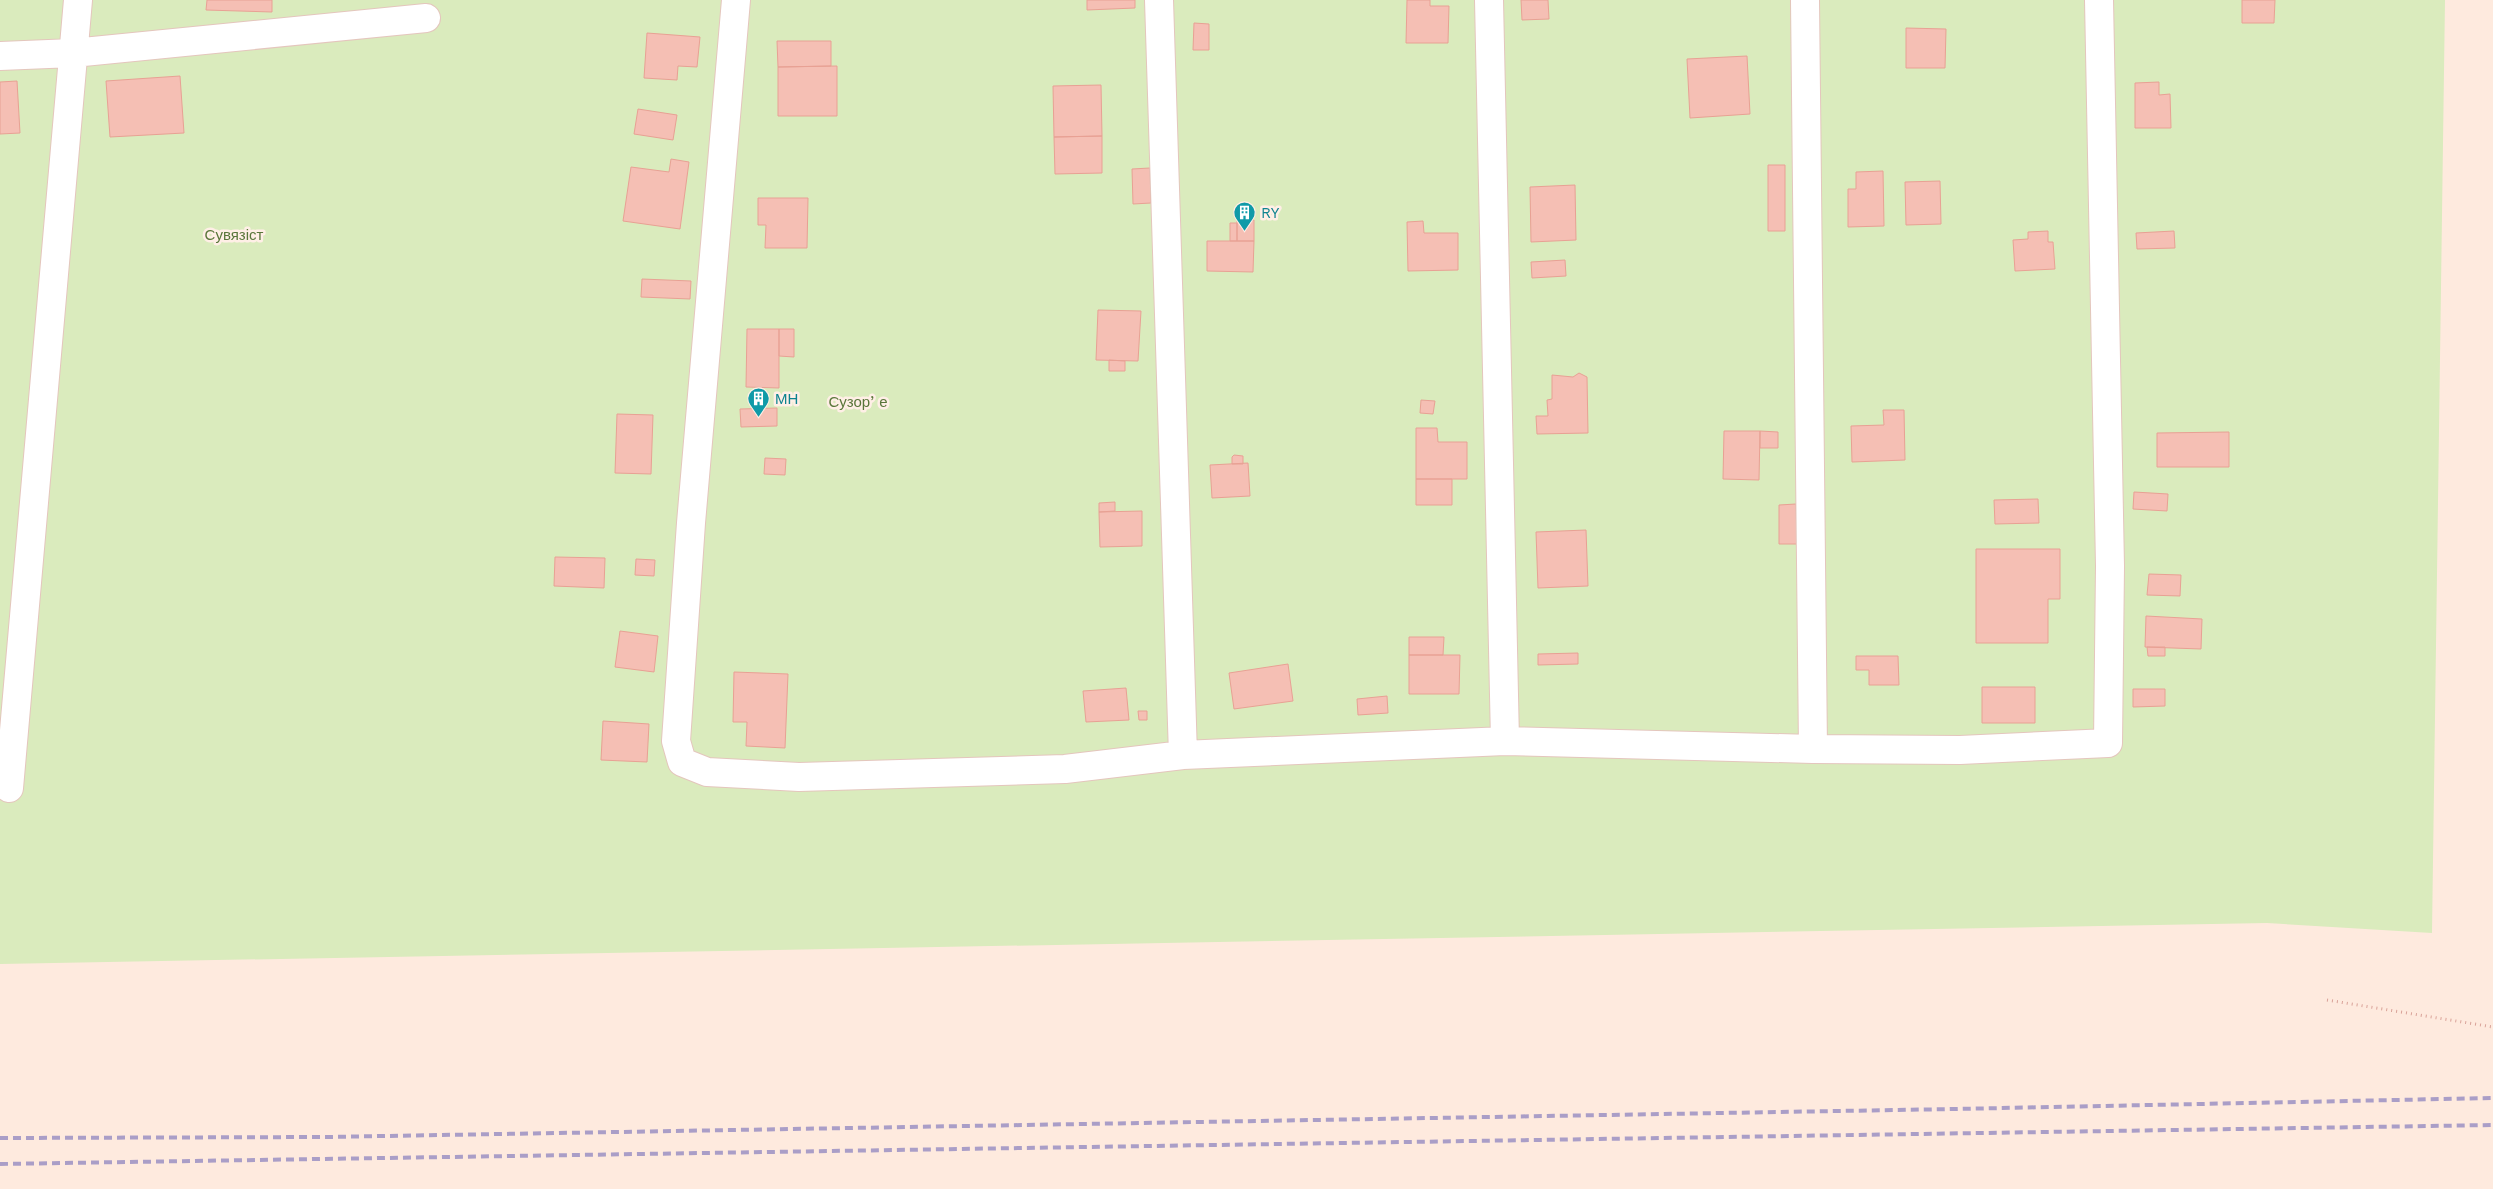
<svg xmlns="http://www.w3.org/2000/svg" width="2493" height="1189" font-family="'Work Sans',sans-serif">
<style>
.green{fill:#daebbd}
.building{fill:#f5bfb4;stroke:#e8a194}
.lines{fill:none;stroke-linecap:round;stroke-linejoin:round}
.minor-casing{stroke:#e4c6bd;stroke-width:30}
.path{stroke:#d9a298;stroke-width:3;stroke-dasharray:1 4;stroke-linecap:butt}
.minor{stroke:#fff;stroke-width:28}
.rail{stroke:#aa9ec7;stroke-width:4;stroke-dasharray:8 5;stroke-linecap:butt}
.labels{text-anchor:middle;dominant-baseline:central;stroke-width:5;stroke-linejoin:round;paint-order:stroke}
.culture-label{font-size:15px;fill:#0d838f;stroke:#ffefe6;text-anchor:start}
.park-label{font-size:15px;fill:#59763a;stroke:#ffefe6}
</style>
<rect width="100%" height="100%" fill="#feeade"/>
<path class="green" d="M0 0H2445L2432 933 2267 923 0 964Z"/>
<path class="building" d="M207 0H272V12L206 10Z
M1087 0H1135V8L1087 10Z
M1407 0H1430V6H1449L1448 43H1406Z
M1521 0H1548L1549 19 1522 20Z
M2242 0H2275L2274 23H2242Z
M1194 23 1209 24V50H1193Z
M1906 28 1946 29 1945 68H1906Z
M647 33 700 37 697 67 678 66 677 80 644 78Z
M777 41H831V66L778 67Z
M1747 56 1750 114 1690 118 1687 59Z
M837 66V116H778V67Z
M180 76 184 133 110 137 106 81Z
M17 81 20 133 0 134V82Z
M2159 82V95L2170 94 2171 128H2135V83Z
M1101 85 1102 136 1054 137 1053 86Z
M638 109 677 115 673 140 634 134Z
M1102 136V173L1055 174 1054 137Z
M671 159 689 162 680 229 623 221 631 167 669 172Z
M1768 165H1785V231H1768Z
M1150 168 1151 203 1133 204 1132 169Z
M1883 171 1884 226 1848 227V189H1856V172Z
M1940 181 1941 224 1906 225 1905 182Z
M1575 185 1576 240 1531 242 1530 187Z
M758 198H808L807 248H765L766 225H758Z
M1237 220H1254V241H1237Z
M1423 221 1424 233H1458V270L1408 271 1407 222Z
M1230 223H1237V241H1230Z
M2048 231V242H2053L2055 269 2015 271 2013 240 2028 239V232Z
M2174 231 2175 248 2137 249 2136 233Z
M1207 241H1254L1253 272 1207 271Z
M1565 260 1566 276 1532 278 1531 262Z
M642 279 691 281 690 299 641 297Z
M1098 310 1141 311 1138 361 1096 360Z
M747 329H779V388L746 387Z
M779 329H794V357L779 356Z
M1109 360 1125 361V371H1109Z
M1579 373 1587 377 1588 433 1537 434 1536 416H1548L1547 400 1552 399V375L1573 377Z
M1421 400 1435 401 1433 414 1420 413Z
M777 408V426L741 427 740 409Z
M1883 410H1904L1905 460 1852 462 1851 426 1884 425Z
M617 414 653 415 651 474 615 473Z
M1416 428H1437L1438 442H1467V479H1416Z
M1724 431H1760L1759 480 1723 479Z
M1760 431 1778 432V448H1760Z
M2229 432V467H2157V433Z
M1234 455 1243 456V464H1232V457Z
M765 458 786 459 785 475 764 474Z
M1248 463 1250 496 1212 498 1210 465Z
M1416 479H1452V505H1416Z
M2134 492 2168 494 2167 511 2133 509Z
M2038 499 2039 523 1995 524 1994 500Z
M1115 502V511L1099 512V503Z
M1796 504 1797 544H1779V505Z
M1142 511V546L1100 547 1099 512Z
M1586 530 1588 586 1538 588 1536 532Z
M1976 549H2060V599H2048V643H1976Z
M555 557 605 558 604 588 554 586Z
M636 559 655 560 654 576 635 575Z
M2149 574 2181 575 2180 596 2147 595Z
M2146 616 2202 619 2201 649 2145 647Z
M620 631 658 636 654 672 615 667Z
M1409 637H1444L1443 655H1409Z
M2147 647H2165V656H2148Z
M1578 653V664L1538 665V654Z
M1409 655H1460L1459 694H1409Z
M1856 656H1898L1899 685H1869V670H1856Z
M1288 664 1293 701 1234 709 1229 673Z
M734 672 788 674 785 748 746 746 747 722H733Z
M1982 687H2035V723H1982Z
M1126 688 1129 720 1086 722 1083 691Z
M2133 689H2165V706L2133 707Z
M1387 696 1388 713 1358 715 1357 699Z
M1138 711H1147V720H1139Z
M603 721 649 724 647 762 601 760Z"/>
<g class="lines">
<defs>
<path id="minor" d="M736 0 691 523 676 741 682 762 707 772 799 777 1065 769 1183 755
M1159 0 1183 755 1505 741
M1489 0 1505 741 1813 749 1960 750 2108 743 2110 566 2099 0
M1805 0 1813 749
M0 56 73 53 426 18
M9 788 78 0"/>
</defs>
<use href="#minor" class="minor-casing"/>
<path class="path" d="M2327 1000 2493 1027"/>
<use href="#minor" class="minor"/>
<path class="rail" d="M0 1138 326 1137 1954 1109 2493 1098
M0 1164 2493 1125"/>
</g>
<defs>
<symbol id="building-pin" viewBox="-11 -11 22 30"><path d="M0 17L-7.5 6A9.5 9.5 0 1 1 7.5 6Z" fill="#0f9aa8" stroke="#ffefe6"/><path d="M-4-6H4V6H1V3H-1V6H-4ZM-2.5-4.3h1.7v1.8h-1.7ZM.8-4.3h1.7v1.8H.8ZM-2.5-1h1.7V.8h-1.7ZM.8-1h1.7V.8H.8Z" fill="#fff"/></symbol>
</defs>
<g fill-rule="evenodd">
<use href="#building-pin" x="1232" y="200" width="25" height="34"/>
<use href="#building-pin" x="746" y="386" width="25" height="34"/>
</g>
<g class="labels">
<g class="culture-label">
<text x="1261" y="213">RY</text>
<text x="775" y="399">МН</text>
</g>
<g class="park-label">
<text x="234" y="235">Сувязіст</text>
<text x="858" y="402">Сузорʼе</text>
</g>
</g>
</svg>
